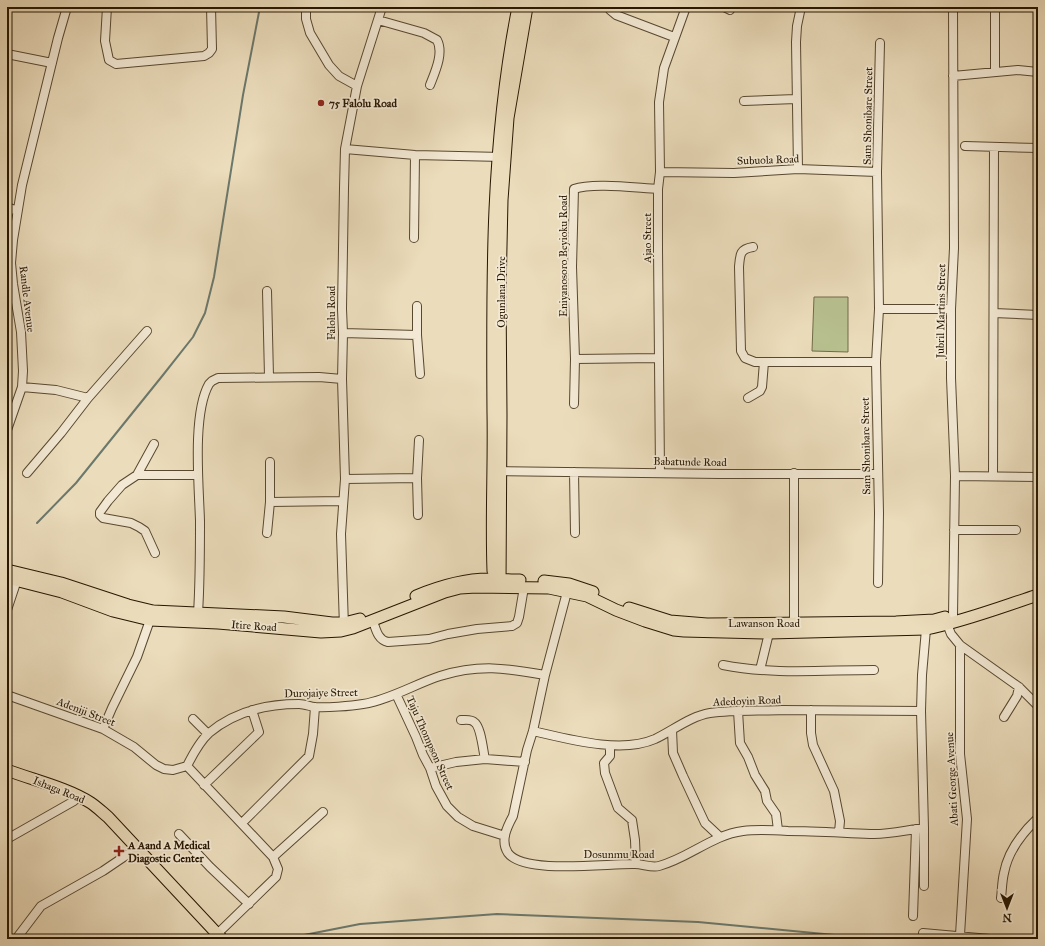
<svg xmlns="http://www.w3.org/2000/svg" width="1045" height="946" font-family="'IM FELL Great Primer',serif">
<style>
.pitch{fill:#b8c090;stroke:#706b48}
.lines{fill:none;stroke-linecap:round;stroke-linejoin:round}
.stream{stroke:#6b786c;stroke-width:2}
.minor-casing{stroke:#584830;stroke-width:10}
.major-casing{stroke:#271601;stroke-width:13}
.minor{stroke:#f2e8d3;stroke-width:8}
.major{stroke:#ebdcbb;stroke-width:11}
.poi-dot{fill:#8f2418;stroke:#f2e8d3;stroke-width:1.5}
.labels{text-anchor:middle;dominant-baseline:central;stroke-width:3.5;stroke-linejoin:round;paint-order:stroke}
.poi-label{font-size:11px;font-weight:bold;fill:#271601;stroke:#f2e8d3;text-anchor:start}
.street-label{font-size:11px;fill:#271601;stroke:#f2e8d3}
</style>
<rect width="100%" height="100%" fill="#ebdcbb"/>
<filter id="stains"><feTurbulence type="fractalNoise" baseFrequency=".005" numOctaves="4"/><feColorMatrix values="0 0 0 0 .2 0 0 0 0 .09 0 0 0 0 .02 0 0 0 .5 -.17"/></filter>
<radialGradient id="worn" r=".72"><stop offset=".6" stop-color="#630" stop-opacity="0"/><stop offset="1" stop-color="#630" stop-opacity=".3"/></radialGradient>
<path class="pitch" d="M814 297H848V352L812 351Z"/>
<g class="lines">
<path class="stream" d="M37 523 76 483 163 375 193 337 205 313 214 277 243 95 260 7
M293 939 299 936 360 924 497 914 698 922 876 939"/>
<defs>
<path id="minor" d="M107 7 105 41 109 60 116 64 204 56 209 53 212 49 211 7
M306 7V19L310 33 329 65 339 76 357 86
M609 7 610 10 616 15 674 37
M724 7 730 10
M953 7 954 248 951 309V378L955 476 953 616
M995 7V72
M378 20 424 33 437 40C444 53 435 72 430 85
M7 54 52 63
M953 76 1018 70 1038 72
M744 101 796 99
M965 146 1038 148
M345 149 415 155 502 157
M798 169 796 42 797 26 801 7
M660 172 734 173 798 169 877 172
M7 207 17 211
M414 238 415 155
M753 247C740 249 740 254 739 267L741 351 745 358 755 362H876
M267 291 269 377
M417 306V335L420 374
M879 309H951
M994 313 1038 315
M343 333 417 335
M575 359 572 267 574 189C593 182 637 188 658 189
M22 387 56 390 88 398
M748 398 760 391 762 387 764 362
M574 404 575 359 658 358
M7 430 22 387 23 371 21 332 13 284 11 263 13 240 22 185 58 38 67 7
M495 471 720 474H878
M574 472 575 533
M27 473 61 433 88 398 147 331
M660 473 658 249V189L660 172 659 102 664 68 686 7
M137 475 154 444
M955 476 1038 477
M993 476 994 147
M345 479 417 478
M270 502 343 501
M418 515 417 478 419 440
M954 530H1016
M267 533 270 502V462
M155 553 145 531 139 527 131 523 103 518 100 515V512L108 501 122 485 137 475H198
M878 583 879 513 876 362 879 309 877 172 880 43
M567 592 545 675 533 731 527 750 513 816C507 827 500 841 508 853 524 875 609 863 635 864 643 864 651 868 659 866 689 858 712 835 743 831 757 829 773 830 788 831 815 831 843 833 870 834 888 835 906 830 924 828L921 711 922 675 926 629
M7 610 17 580
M198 613C200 583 200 552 200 521 199 486 192 414 209 384L212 381 218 378 319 377 342 379
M373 621C376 630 378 640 388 642L429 639 448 634 477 629 512 626 517 623 519 617 524 587
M794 623V473
M947 624 951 634 960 645 1019 687 1038 706
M344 627 341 534 345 479 342 379 343 333 342 309 344 188 345 149 357 86 382 7
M723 665C773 675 824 670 874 670
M760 670 769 633
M396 694 416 737 423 755 430 768 436 786 447 806 458 817 473 826 505 836
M7 695 103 729 134 747 156 765 164 769 173 770 187 766 273 857 278 869 276 877 212 939
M811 710V733L813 745 834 791 840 821 839 832
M738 711 740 743 748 757 755 775 765 791 767 801 776 814 778 830
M1004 717 1017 696 1019 687
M193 719 208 734
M461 720C465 720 471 719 474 722 481 726 483 751 485 759
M103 729 112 708 137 657 150 620
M672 730 673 753 683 776 705 823 720 837
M533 731C568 739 621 754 655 739 672 731 691 716 710 713 733 710 758 711 782 710 828 710 875 711 921 711
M610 746V756L604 763 605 773 618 808 632 820 635 840 636 864
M187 766C192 756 200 741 209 733 234 712 267 704 299 704 304 704 309 706 314 707 326 708 351 706 363 704 389 700 415 684 440 676 479 664 506 668 545 675
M430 768 456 762 485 759 525 762
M204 785 259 732 252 710
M242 823 309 756 313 734 315 707
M179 834 210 867 249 904
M7 839 74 801
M273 857 323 812
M924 886V828
M1001 898C1002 890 1002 881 1004 873 1008 851 1022 833 1038 818
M913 916 916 829
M923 933 990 939
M960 935 967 819 960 754V645
M16 939 41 906 103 871 134 850"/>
<path id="major" d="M7 570 61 583 128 605 153 611 284 617 332 623H344L360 619
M493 571C491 518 494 466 493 413 492 277 491 142 518 7
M7 578 62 592 113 611 150 620 218 623 321 632 341 631 353 628 445 592 460 588 476 587 549 588 587 596 616 610 645 621 674 630 684 631 769 633 926 629C965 621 1001 607 1038 595
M544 581 569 584 593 592
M500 587 501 415 500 292 502 200 508 118 527 7
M416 596C440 586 463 579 489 579 499 579 510 580 520 580
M629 608 670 621 707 624 896 622 934 620 945 617
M7 770C33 780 68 788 91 803 97 807 102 812 108 817L222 939"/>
</defs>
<use href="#minor" class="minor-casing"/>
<use href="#major" class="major-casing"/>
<use href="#minor" class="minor"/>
<use href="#major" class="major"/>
</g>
<g class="poi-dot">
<circle cx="321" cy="103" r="4"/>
<path d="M117 845h4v4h4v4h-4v4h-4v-4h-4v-4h4z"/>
</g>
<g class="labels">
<g class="poi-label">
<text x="329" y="103">75 Falolu Road</text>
<text x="128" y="845">A Aand A Medical<tspan x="128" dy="13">Diagostic Center</tspan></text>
</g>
<g class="street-label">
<text transform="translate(868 116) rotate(-89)">Sam Shonibare Street</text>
<text transform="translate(768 160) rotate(-2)">Subuola Road</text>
<text transform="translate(647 238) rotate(-90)">Ajao Street</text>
<text transform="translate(563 256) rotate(-90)">Eniyanosoro Beyioku Road</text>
<text transform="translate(501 292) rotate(-90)">Ogunlana Drive</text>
<text transform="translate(27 299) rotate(83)">Randle Avenue</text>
<text transform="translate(941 311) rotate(-89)">Jubril Martins Street</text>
<text transform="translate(331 313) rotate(-90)">Falolu Road</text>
<text transform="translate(866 446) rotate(-91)">Sam Shonibare Street</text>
<text transform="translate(690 462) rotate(1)">Babatunde Road</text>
<text x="764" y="623">Lawanson Road</text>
<text transform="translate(254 626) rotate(4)">Itire Road</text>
<text transform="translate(321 693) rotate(-1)">Durojaiye Street</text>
<text transform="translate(747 701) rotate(-2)">Adedoyin Road</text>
<text transform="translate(86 712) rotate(21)">Adeniji Street</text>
<text transform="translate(430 743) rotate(66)">Taju Thompson Street</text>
<text transform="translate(952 779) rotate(-93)">Abati George Avenue</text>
<text transform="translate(59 790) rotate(22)">Ishaga Road</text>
<text x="619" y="854">Dosunmu Road</text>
</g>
</g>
<rect width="1045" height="946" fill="none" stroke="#ebdcbb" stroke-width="24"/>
<rect x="8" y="8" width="1029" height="930" fill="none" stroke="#271601" stroke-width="2"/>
<rect x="12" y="12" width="1021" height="922" fill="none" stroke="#271601"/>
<g transform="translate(1007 908) rotate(180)" stroke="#f2e8d3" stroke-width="3" paint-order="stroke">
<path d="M0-3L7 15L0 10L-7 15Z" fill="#271601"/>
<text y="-6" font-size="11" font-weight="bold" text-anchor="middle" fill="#271601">N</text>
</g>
<rect width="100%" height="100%" filter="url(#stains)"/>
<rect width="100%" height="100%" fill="url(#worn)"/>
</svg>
